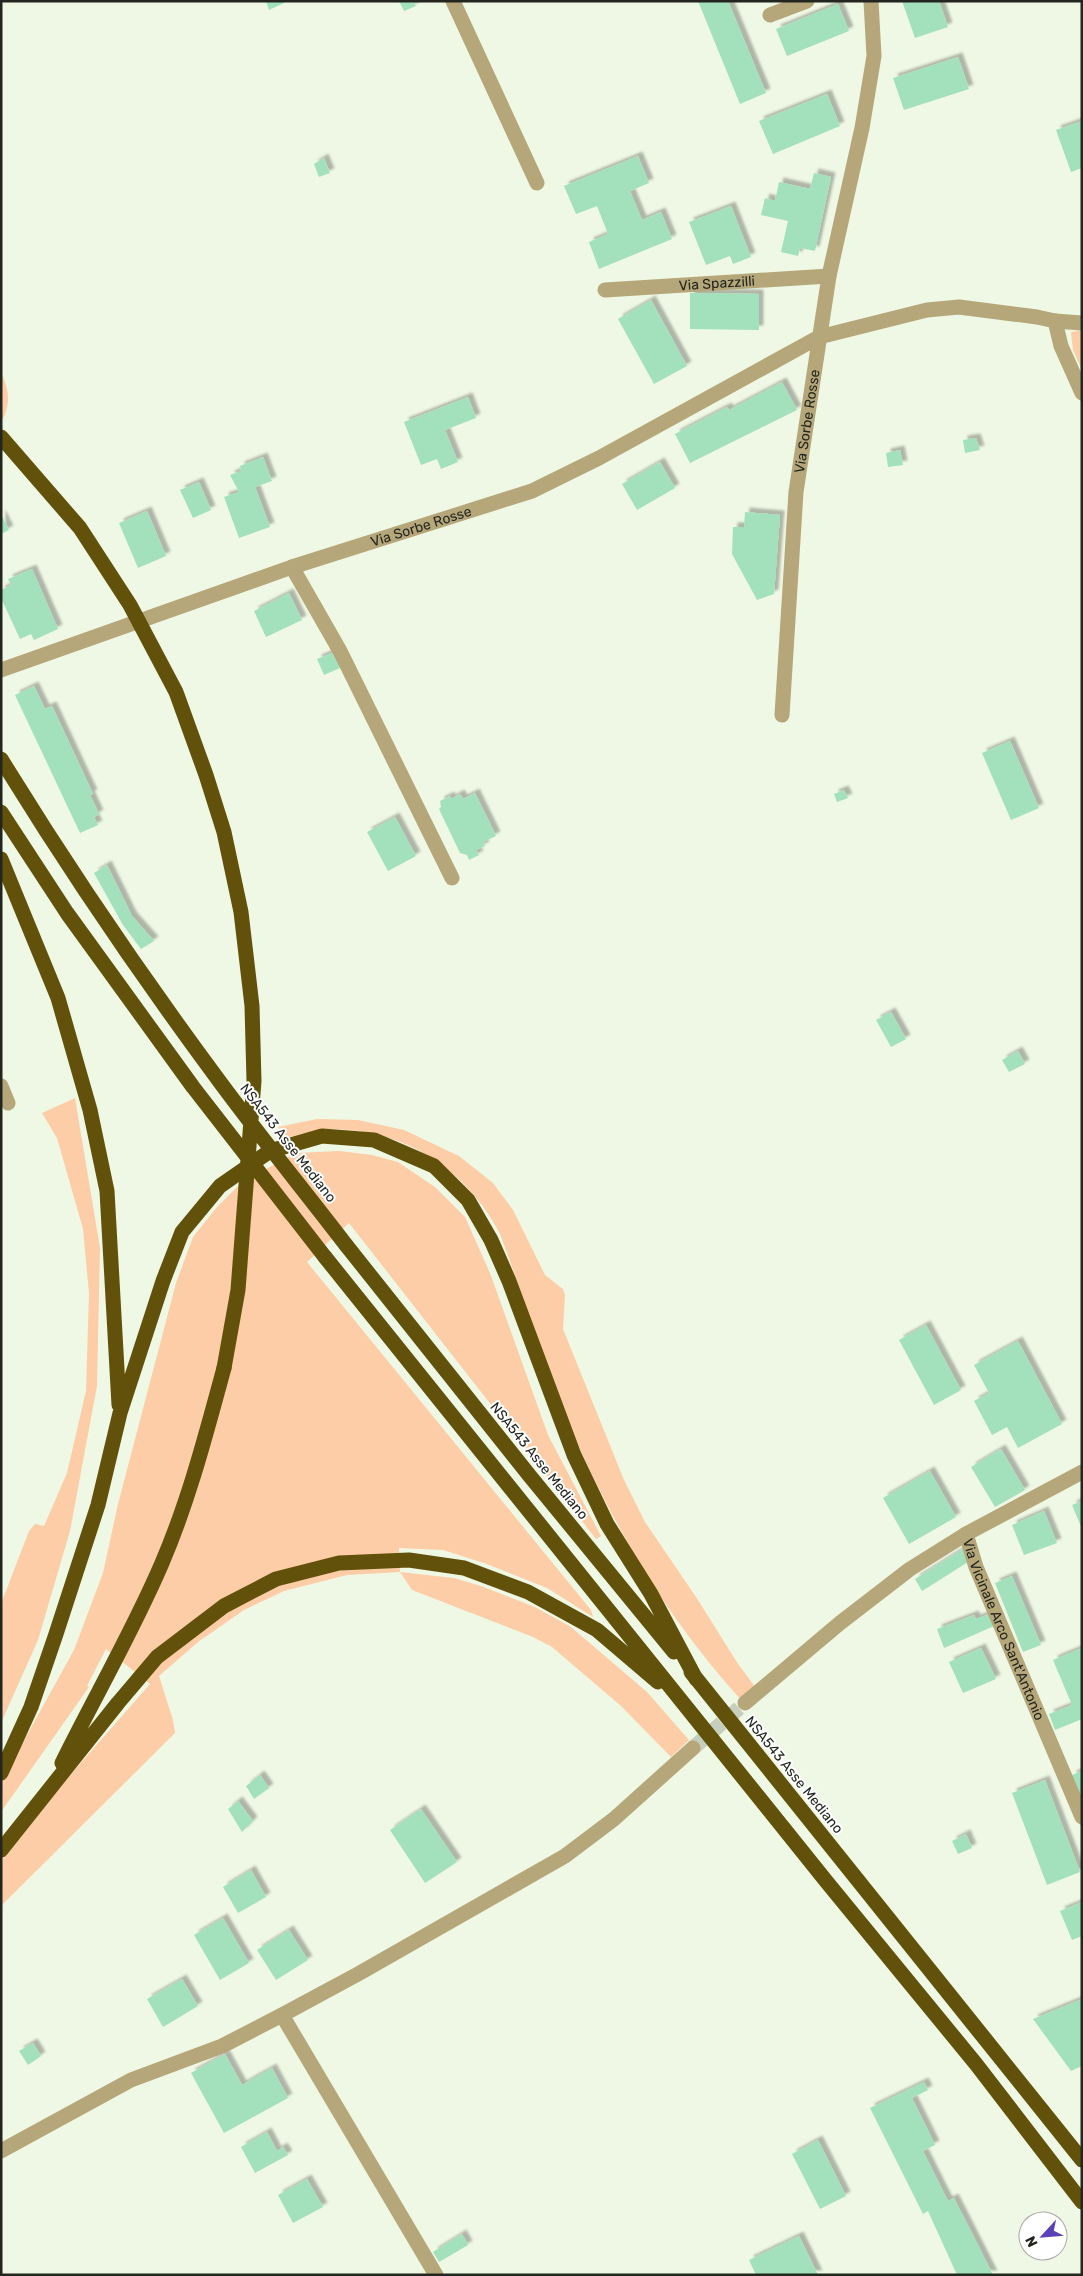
<svg xmlns="http://www.w3.org/2000/svg" width="1083" height="2276" font-family="Rubik,sans-serif">
<style>
.green{fill:#fccda6}
.building{fill:#a2e1bc;filter:url(#shadow)}
.lines{fill:none;stroke-linecap:round;stroke-linejoin:round}
.minor-tunnel{stroke:#c6cebd;stroke-width:15;stroke-dasharray:15 8;stroke-linecap:butt}
.minor{stroke:#b5a779;stroke-width:15}
.highway{stroke:#62510a;stroke-width:15}
.highway-bridge{stroke:#62510a;stroke-width:15}
.labels{text-anchor:middle;dominant-baseline:central;stroke-width:4;stroke-linejoin:round;paint-order:stroke}
.street-label{font-size:14px;fill:#23261f;stroke:#fff}
</style>
<defs>
<filter id="shadow"><feDropShadow dx="4.5" dy="-4.5" stdDeviation="1" flood-color="#0004"/></filter>
</defs>
<rect width="100%" height="100%" fill="#eff8e4"/>
<path class="green" d="M1082 330V370L1073 350 1071 332Z
M1 373C9 389 11 402 3 419L1 416Z
M75 1098 100 1248 97 1386 70 1531 38 1640 1 1723V1604L29 1531 35 1524 44 1526 67 1473 86 1391 89 1293 83 1229 57 1138 42 1113Z
M317 1119 358 1120 404 1130 459 1156 493 1183 513 1210 545 1275 563 1289 565 1295 563 1329 624 1480 645 1522 698 1600 738 1664 756 1688 741 1700C727 1684 713 1668 700 1651 647 1584 600 1498 567 1419 542 1358 523 1295 500 1234 472 1180 425 1143 365 1132 351 1130 337 1128 323 1130 311 1131 298 1135 286 1138L278 1127Z
M339 1151 372 1155 398 1162 435 1187 465 1217 490 1273 548 1435 601 1536 596 1539 349 1223 307 1262 591 1610 593 1617 547 1588 484 1563 443 1550 399 1548 400 1572 454 1578 481 1586 535 1607 571 1627 647 1692 689 1740 671 1757 621 1706 552 1647 533 1637 412 1590 400 1572 347 1575 284 1591 244 1610 198 1642 159 1676 173 1720 175 1733 1 1906V1854L150 1684 106 1649 87 1686 89 1687 1 1812V1782L74 1650 103 1573 118 1504 176 1283 193 1237 217 1207 242 1182 296 1153Z"/>
<path class="building" d="M266 1H283L284 3 269 10Z
M399 1H413L416 6 404 11Z
M698 1H728L766 93 740 104Z
M902 1H939L948 27 915 38Z
M838 4 849 31 787 56 776 29Z
M958 57 969 89 904 110 893 78Z
M827 94 840 126 773 154 759 121Z
M1082 121V168L1071 172 1056 130Z
M638 156 649 183 630 191 642 220 661 212 672 239 599 269 589 242 608 234 597 206 576 214 564 186Z
M324 158 330 173 319 177 314 164Z
M814 173 831 177 815 251 800 248 798 256 781 252 788 221 761 215 765 198 775 201 779 182 810 189Z
M731 206 751 257 733 264 730 256 706 265 689 222Z
M690 293 759 294V330L690 329Z
M651 300 687 366 654 384 618 319Z
M782 382 797 410 690 463 675 434 727 407 729 410Z
M468 397 476 418 445 430 458 462 441 469 437 459 421 465 404 422Z
M976 438 980 450 965 453 963 440Z
M900 450 903 465 888 467 886 453Z
M263 457 272 481 255 487 270 527 239 538 224 497 239 492 230 475 241 471 240 466Z
M660 462 675 488 637 510 622 484Z
M199 482 211 510 193 518 180 490Z
M147 511 166 556 138 568 119 523Z
M745 512 780 515 774 594 757 600 732 554 733 527H744Z
M1 514 9 530 1 534Z
M32 569 58 629 34 640 31 634 20 639 1 598V590L11 585 8 579Z
M289 593 302 620 266 637 254 611Z
M332 653 340 668 324 675 317 659Z
M34 686 45 709 52 706 93 794 90 795 99 814 94 817 98 825 80 833 15 695Z
M1010 741 1039 808 1011 820 982 753Z
M844 790 848 798 837 802 834 794Z
M475 793 496 836 483 842 485 846 476 850 479 855 469 860 467 855 460 853 439 809 441 807 440 801 450 796 451 799 460 794 463 799Z
M395 817 416 856 388 871 367 832Z
M107 865 132 916 154 941 141 949 123 925 94 873Z
M891 1012 906 1039 891 1047 876 1020Z
M1018 1051 1025 1064 1009 1072 1002 1060Z
M926 1325 961 1390 934 1405 899 1340Z
M1018 1341 1062 1424 1018 1448 1007 1427 992 1435 974 1401 989 1393 974 1365Z
M1001 1449 1025 1490 995 1507 971 1467Z
M930 1471 956 1517 909 1544 883 1498Z
M1082 1501V1529L1072 1505Z
M1044 1511 1057 1543 1024 1555 1012 1525Z
M963 1549 968 1562 922 1591 915 1579Z
M1012 1576 1041 1645 1023 1652 995 1583Z
M990 1614 994 1626 944 1648 937 1629 974 1615 976 1619Z
M981 1648 996 1679 963 1693 949 1662Z
M1082 1648V1719L1055 1730 1049 1714 1072 1705 1053 1660Z
M1082 1771V1794L1080 1795 1072 1775Z
M260 1775 269 1788 254 1799 246 1786Z
M1045 1780 1080 1872 1047 1885 1012 1793Z
M238 1801 253 1821 242 1832 228 1809Z
M421 1809 457 1862 425 1883 390 1830Z
M966 1834 972 1848 958 1854 952 1841Z
M251 1870 266 1897 238 1913 223 1887Z
M1082 1902V1936L1072 1940 1060 1911Z
M223 1918 249 1963 220 1980 194 1935Z
M289 1930 308 1960 276 1980 257 1950Z
M182 1979 198 2006 163 2027 147 1999Z
M1082 1999V2066L1071 2071 1033 2019Z
M33 2043 41 2056 28 2065 19 2051Z
M225 2054 242 2085 272 2068 288 2098 224 2133 191 2073Z
M924 2082 928 2090 912 2098 935 2145 923 2151 948 2201 954 2198 993 2275H957L928 2211 923 2214 870 2108Z
M267 2132 277 2151 283 2147 288 2155 255 2173 241 2147Z
M818 2140 846 2196 820 2209 792 2154Z
M307 2179 323 2207 293 2223 278 2195Z
M462 2234 468 2245 439 2262 433 2252Z
M799 2236 818 2275H756L749 2260Z"/>
<g class="lines">
<path class="minor-tunnel" d="M693 1748 745 1703"/>
<g class="minor">
<path d="M453 1 537 183"/>
<path d="M770 15 807 1"/>
<path id="s1" d="M605 290 829 276"/>
<path d="M1055 321 1061 346 1082 393"/>
<path d="M292 567 340 651 452 878"/>
<path id="s2" d="M1 670 292 567 532 491 599 458 819 337 927 310 959 307 1037 317 1055 321 1082 323"/>
<path id="s3" d="M782 715 796 492 829 276 862 128 874 56 871 1"/>
<path d="M1 1086 8 1103"/>
<path id="s4" d="M1082 1472 966 1534 976 1567 1082 1817"/>
<path d="M745 1703 840 1623 910 1569 966 1534"/>
<path d="M282 2015 436 2275"/>
<path d="M1 2151 131 2080 222 2046 282 2015 358 1974 565 1856 614 1819 693 1748"/>
</g>
<path class="highway" d="M1 859 58 998 90 1110 107 1191 119 1405
M346 1245 529 1475 674 1652
M325 1257 826 1881 976 2064 1082 2202
M691 1672 1082 2160
M62 1763C95 1696 133 1631 162 1563 189 1500 206 1434 224 1368
M1 1773 31 1707 56 1634 98 1505 120 1413 163 1281 182 1232 220 1186 270 1151 322 1136 374 1140 434 1166 468 1200 491 1240 509 1281 574 1455 607 1524 651 1594 696 1679
M1 1850 118 1703 157 1657 224 1606 276 1579 339 1563 409 1560 464 1568 528 1592 597 1630 658 1682"/>
<path class="highway-bridge" d="M1 437 80 528 130 605 176 692 206 775 224 832 241 912 252 1006 254 1081 238 1290 224 1368
M1 759C68 868 140 974 217 1078 258 1134 303 1189 346 1245
M1 812 67 913 193 1087 325 1257"/>
</g>
<g class="labels">
<g class="street-label">
<text stroke="none"><textPath href="#s1" startOffset="112">Via Spazzilli</textPath></text>
<text stroke="none"><textPath href="#s3" startOffset="295">Via Sorbe Rosse</textPath></text>
<text stroke="none"><textPath href="#s2" startOffset="444">Via Sorbe Rosse</textPath></text>
<text transform="translate(288 1143) rotate(52)">NSA543 Asse Mediano</text>
<text transform="translate(539 1461) rotate(51)">NSA543 Asse Mediano</text>
<text stroke="none"><textPath href="#s4" startOffset="234">Via Vicinale Arco Sant'Antonio</textPath></text>
<text transform="translate(794 1775) rotate(51)">NSA543 Asse Mediano</text>
</g>
</g>
<rect width="1083" height="2276" fill="none" stroke="#23261f" stroke-width="5"/>
<g transform="translate(1043 2236) rotate(244)"><circle r="24" fill="#ffffff" stroke="#a7a8a5"/>
<path d="M0-4L9 19L0 12L-9 19Z" fill="#5b40b8"/>
<text y="-8" font-size="14" font-weight="bold" text-anchor="middle" fill="#23261f">N</text>
</g>
</svg>
